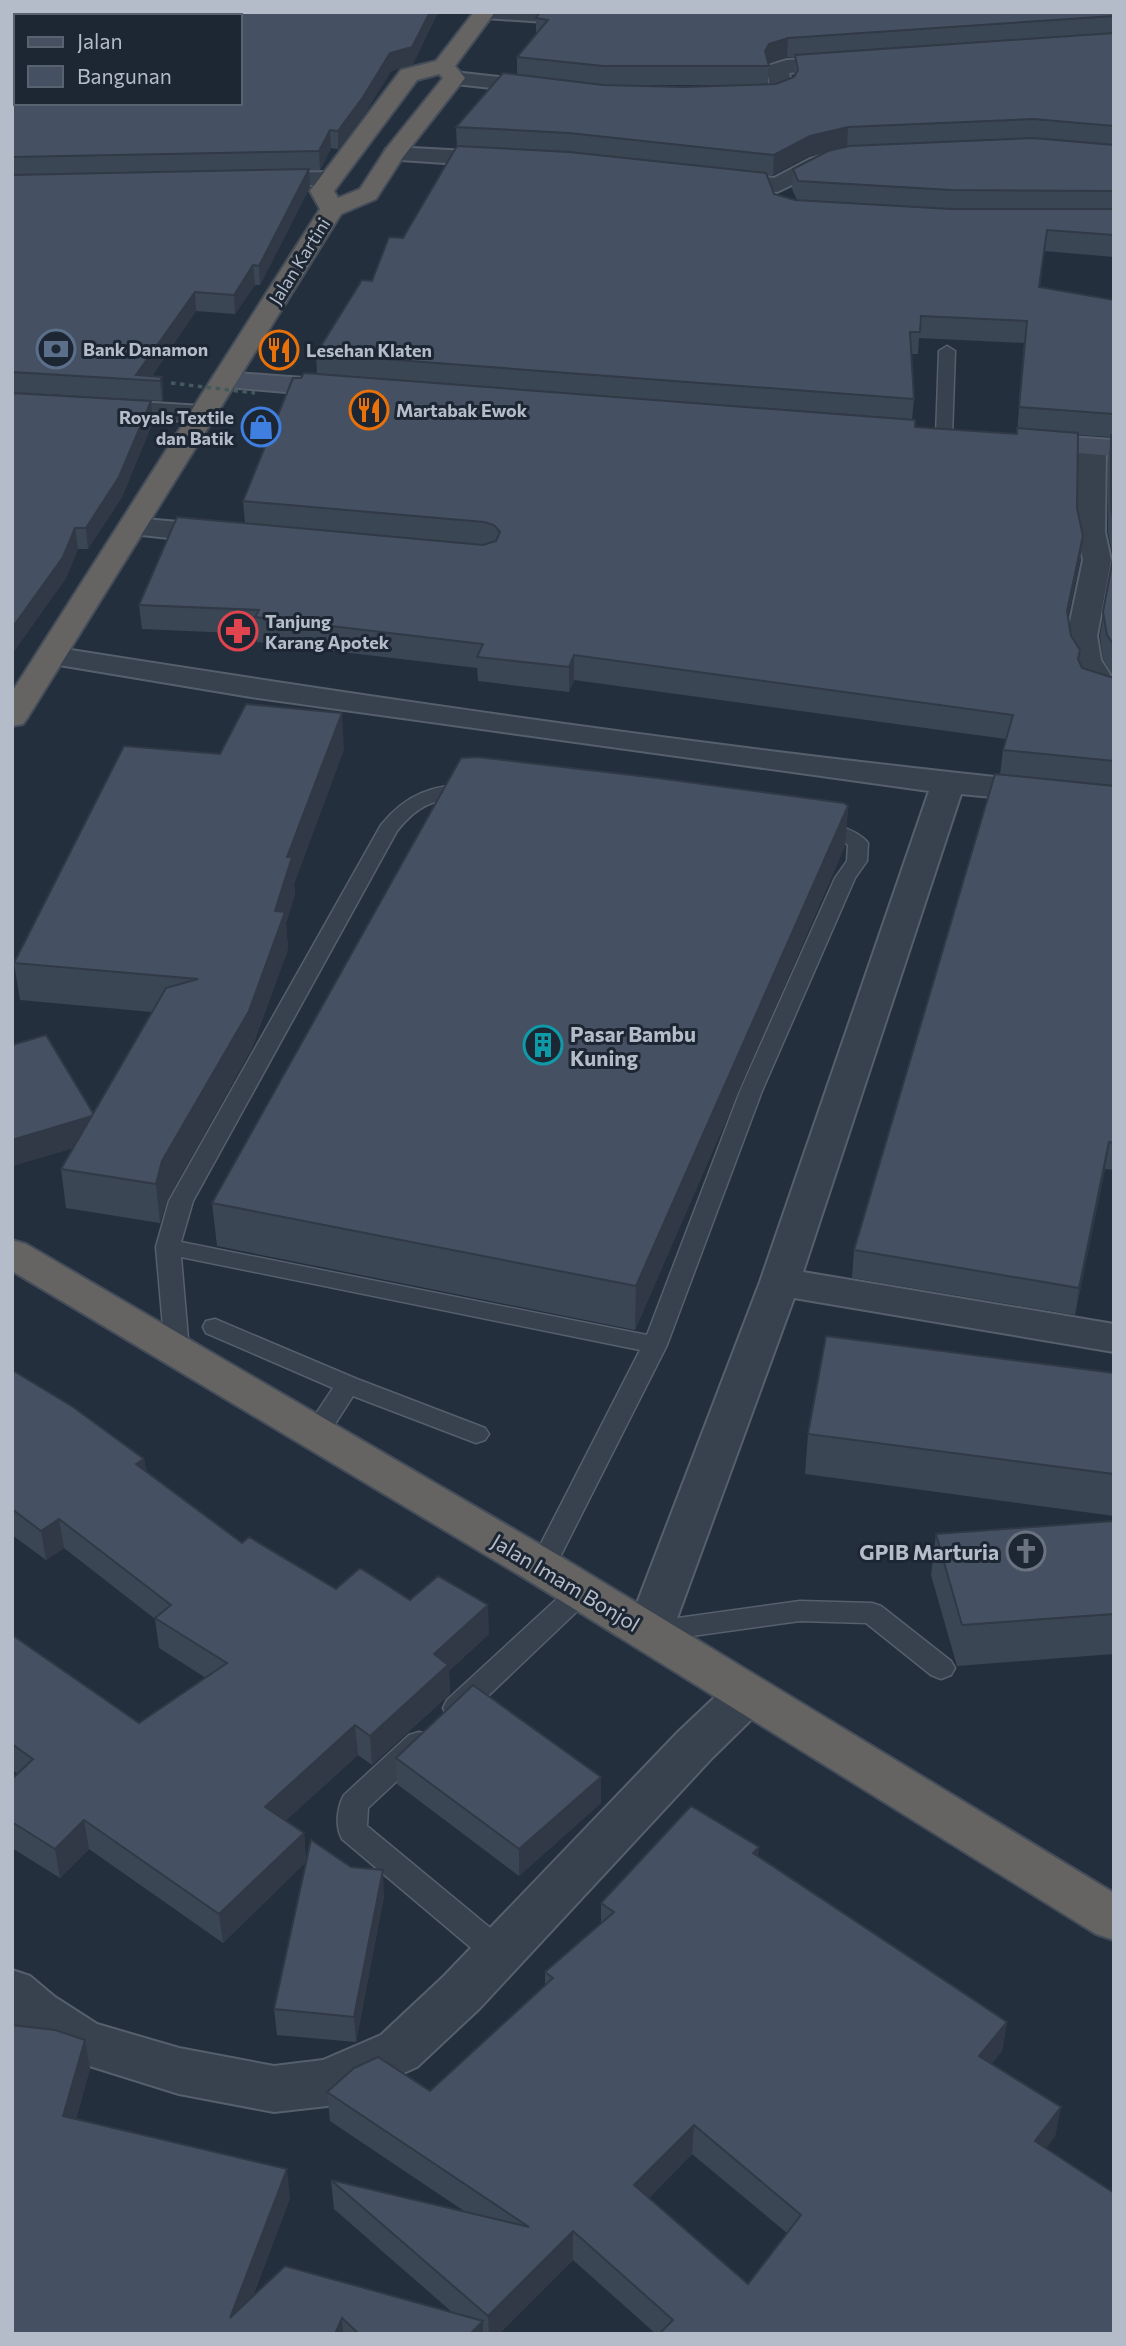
<svg xmlns="http://www.w3.org/2000/svg" width="1126" height="2346" font-family="Commissioner,sans-serif">
<style>
.lines{fill:none;stroke-linecap:round;stroke-linejoin:round}
.service-casing{stroke:#565f6c;stroke-width:3}
.minor-casing{stroke:#565f6c;stroke-width:4}
.tertiary-casing{stroke:#565f6c;stroke-width:4}
.secondary-casing{stroke:#565f6c;stroke-width:4}
.trunk-casing{stroke:#434c59;stroke-width:4}
.service{fill:#38414e;fill-rule:evenodd}
.minor{fill:#38414e;fill-rule:evenodd}
.tertiary{fill:#38414e;fill-rule:evenodd}
.secondary{fill:#465061;fill-rule:evenodd}
.trunk{fill:#656462;fill-rule:evenodd}
.path-bridge{stroke:#44595c;stroke-width:3.5;stroke-dasharray:4.5 4.5;stroke-linecap:butt}
.wall{fill:#3b4654;fill-rule:evenodd}
.shaded-wall{fill:#303945}
.building{fill:#455162;stroke:#303945;stroke-width:2;fill-rule:evenodd}
.labels{text-anchor:middle;dominant-baseline:central;stroke-width:6;stroke-linejoin:round;paint-order:stroke}
.far-street-label{font-size:18px;fill:#b4bcc9;stroke:#1d2633}
.far-poi-label{font-size:18px;font-weight:bold;fill:#b4bcc9;stroke:#1d2633;text-anchor:start}
.poi-label{font-size:21px;font-weight:bold;fill:#b4bcc9;stroke:#1d2633;text-anchor:start}
.street-label{font-size:21px;fill:#b4bcc9;stroke:#1d2633}
</style>
<rect width="100%" height="100%" fill="#242f3e"/>
<g class="lines">
<defs>
<path id="service" d="M947 346 955 351 952 436 944 441 936 436 939 351Z
M473 782 480 784 483 788 480 792C442 801 424 797 397 831L193 1201 181 1242 647 1335 740 1091 835 878 847 861 848 845 839 838 809 834 806 830C818 815 858 829 868 843L867 861 855 878 762 1091 667 1345 555 1567 551 1574 542 1577 533 1574 529 1567 640 1350 181 1257 189 1350 186 1356 177 1358 168 1356 165 1350 156 1247 169 1201 381 825C408 792 432 787 473 782Z
M215 1319 357 1379 485 1428 489 1434 485 1440 476 1443 353 1396 326 1438 317 1441 308 1438 304 1432 333 1388 206 1333 203 1327 206 1321Z
M582 1581 591 1584 595 1591 591 1598 467 1716 457 1719 447 1716 443 1708 447 1700 573 1584Z
M800 1601 872 1603 881 1606 951 1661 955 1668 951 1675 941 1679 931 1675 866 1623 800 1621 649 1642 639 1639 636 1632 639 1625 649 1622Z
M419 1732 429 1735 433 1743 429 1751 368 1808 367 1826 511 1945 515 1954 511 1963 500 1967 489 1963 342 1839C335 1826 337 1808 344 1795L409 1735Z"/>
<path id="minor" d="M475 12H582L598 15 601 19 598 23 591 25 485 18Z
M846 56 853 58 857 62 853 66 789 73 793 92 790 97 742 102 734 100 731 95 734 90 770 86 767 70 770 65 787 60Z
M454 72 545 82 553 83 556 88 553 93 545 94 446 83 443 78 446 73Z
M394 147 504 153 512 155 515 160 512 165 504 167 386 159 383 154 386 149Z
M840 151 848 153 851 158 848 163 826 169 777 192 717 185 709 183 706 178 709 173 717 171 774 178 810 159Z
M12 394 202 406 211 408 215 414 211 420 202 422 12 410Z
M1092 439 1102 441 1106 447 1105 532 1111 560 1097 636 1101 660 1110 674 1109 680 1114 681V701L1081 691 1077 684 1080 674 1071 660 1067 636 1083 560 1077 532 1078 447 1082 441Z
M133 518 225 526 235 529 239 535 235 541 225 544 123 533 119 527 123 521Z
M52 647C404 703 758 755 1114 789V809L961 794 803 1272 1114 1324V1352L794 1298 672 1632 665 1644 649 1649 633 1644 626 1632 760 1282 929 791 251 697 41 662 37 656 41 650Z
M748 1676 764 1681 771 1694 764 1707 712 1758 480 2008 417 2067 346 2099 327 2106 274 2112 179 2094 64 2058 12 2023V1970L30 1976 55 1997 97 2024 179 2048 274 2066 323 2060 381 2035 444 1976 678 1732 732 1681Z"/>
<path id="tertiary" d="M330 172 338 174 341 179 338 184 255 187 247 185 243 180 247 175 255 173Z"/>
<path id="secondary" d="M224 372 344 381 353 383 357 389 353 395 344 397 215 386 211 380 215 374Z
M1025 434 1114 440V456L1015 448 1011 442 1015 436Z"/>
<path id="trunk" d="M474 12H495L455 66 465 78 403 157 376 199 341 214 28 717 23 724 12 726V692L320 209 310 191 401 70 436 61ZM439 74 443 78 386 149 360 189 338 198 334 191 417 80Z
M12 1240 26 1244 558 1555 1114 1893V1940L1096 1934 526 1579 12 1271Z"/>
</defs>
<use href="#service" class="service-casing"/>
<use href="#minor" class="minor-casing"/>
<use href="#tertiary" class="tertiary-casing"/>
<use href="#secondary" class="secondary-casing"/>
<use href="#trunk" class="trunk-casing"/>
<use href="#service" class="service"/>
<use href="#minor" class="minor"/>
<use href="#tertiary" class="tertiary"/>
<use href="#secondary" class="secondary"/>
<use href="#trunk" class="trunk"/>
<path class="path-bridge" d="M171 383 255 393"/>
</g>
<path class="wall" d="M12 12H438L413 64 391 71 364 115 338 149 331 148 320 170H309L310 187 260 285H255L235 314 196 311 152 376 162 377 163 397 162 401 12 392Z
M1114 12V257L1044 251 1040 287 1114 300V1170L1105 1169 1075 1315 852 1278 854 1250 1000 775 1003 750 1006 739 574 680 569 692 478 681 477 668 257 642 256 634 142 629 139 605 245 523 243 501 301 378 317 374 316 354 372 281 403 238 457 148 456 127 517 75V57L536 35V18ZM787 57H795L794 77 776 84H768V64ZM626 85H725L683 87ZM825 153 793 169 792 189 797 200 774 194 767 175H773L809 156ZM919 338 1024 343 1017 434 915 427 912 420 914 399 911 354H918ZM1078 435 1111 437 1108 458V532L1113 557 1100 636 1103 659 1112 673V677L1082 668 1079 661 1071 636 1068 617 1080 560 1083 536 1077 508Z
M12 393 153 422 122 497 88 549H78L66 578 12 654Z
M344 749 294 884 295 894 286 923 288 949 252 1048 167 1200 160 1223 66 1208 61 1169 73 1148 12 1166V1045L93 1113 152 1012 20 1000 14 963 220 754Z
M848 806 845 846 635 1330 217 1246 212 1203Z
M12 1370 144 1459 146 1471 242 1543 336 1589 410 1600 489 1634 449 1671 450 1694 372 1765 358 1755 285 1821 304 1833 306 1861 384 1896 356 2042 277 2035 274 2009 306 1862 223 1943 89 1849 60 1878 12 1848V1779L18 1774 12 1770V1635L139 1723 206 1678 159 1648 155 1619 64 1548 46 1560 12 1535Z
M1114 1373V1516L805 1474 808 1434Z
M1114 1521V1654L957 1666 931 1575 936 1534Z
M396 1758 601 1777V1803L519 1876 397 1784Z
M758 1857 1007 2022 1002 2051 991 2064 1061 2107 1055 2136 1046 2148 1114 2334H656L573 2260 499 2334H12L85 2040 90 2069 76 2119 290 2198 253 2296 453 2313 334 2209 331 2180 464 2211 330 2121 327 2092 430 2091 545 1985V1972L601 1923V1903ZM692 2154 787 2233 748 2284 649 2198Z"/>
<path class="shaded-wall" d="M430 12H438L413 64 391 71 364 115 338 149V131L390 53Z
M788 38 787 57 768 64 765 51 769 44Z
M848 127 847 147 809 156 773 175 774 155 810 136Z
M330 130 331 148 320 170 319 151Z
M309 169 310 187 260 285 259 266Z
M253 265 255 285 235 314 234 295Z
M195 292 196 311 149 380 136 375Z
M162 377 163 397 162 401 160 381Z
M151 401 153 422 122 497 88 549 86 528Z
M75 528 78 549 66 578 12 654V628Z
M1083 536 1080 560 1064 635 1067 611Z
M574 655V680L569 692V667Z
M342 713 344 749 294 884 295 894 286 923 288 949 252 1048 167 1200 160 1223 156 1184 162 1161 275 911 287 857Z
M848 806 845 846 635 1330 636 1286Z
M95 1115 98 1141 12 1166V1140Z
M1109 1142 1105 1169 1075 1315 1079 1288Z
M144 1459 148 1488 136 1464Z
M59 1519 64 1548 46 1560 41 1531Z
M488 1605 489 1634 449 1671 450 1694 372 1765 370 1736 434 1654Z
M355 1725 358 1755 268 1836 265 1807Z
M601 1777V1803L519 1876V1849Z
M84 1820 89 1849 60 1878 55 1849Z
M304 1833 306 1862 223 1943 219 1914Z
M759 1847 757 1877 753 1853Z
M383 1870 384 1896 356 2042 354 2017Z
M1007 2022 1002 2051 974 2085 979 2056Z
M85 2040 90 2069 69 2145 63 2116Z
M1061 2107 1055 2136 1030 2170 1035 2141Z
M694 2125 692 2154 633 2214 634 2185Z
M287 2169 290 2198 238 2334 230 2318Z
M573 2231V2260L499 2334H489L488 2316Z
M342 2318 343 2334H335Z
M483 2321V2334H471Z"/>
<path class="building" d="M12 12H430L412 47 390 53 363 97 338 131 330 130 319 151 12 157ZM16 16H240V103H16Z
M540 12H1114V16L788 38 769 44 765 51 769 66H603L517 57 548 20 536 18Z
M1114 33V126L1033 119 848 127 810 136 774 155 569 133 456 127 503 73 603 85 683 87 776 84 794 77 798 70 795 55Z
M1033 138 1114 145V191L951 190 798 181 793 169 828 151 849 146Z
M457 146 569 152 766 173 774 194 795 200 951 209H1114V235L1047 230 1039 287 1114 300V414L1019 407 1027 321 921 316 920 332H910L914 399 316 354 362 280 372 281 389 237 403 238Z
M309 169 259 266 253 265 234 295 195 292 136 375 162 377 160 381 12 372V175Z
M304 373 915 420V427L1017 434V428L1078 433 1077 508 1083 536 1067 611 1071 636 1080 650 1078 659 1082 668 1114 678V761L1003 750 1013 715 574 655 569 667 477 657 483 644 255 617 259 610 139 605 177 517 483 545 496 541 500 532 494 525 484 522 243 501 293 378H301Z
M12 393 151 401 119 477 86 528H75L63 557 12 628Z
M1111 435H1114V523L1111 508Z
M1114 553V645L1107 635 1103 612Z
M246 704 342 713 287 857H292L275 911 285 912 249 1011 162 1161 156 1184 61 1169 166 988 198 979 14 963 124 746 220 754Z
M477 757 657 778 844 803 848 806 636 1286 212 1203 461 758Z
M995 774 1114 786V1143L1109 1142 1079 1288 854 1250Z
M46 1035 93 1113 92 1116 12 1140V1045Z
M826 1336 1114 1373V1474L808 1434Z
M12 1370 73 1407 144 1459 136 1464 242 1543 249 1537 336 1589 360 1568 410 1600 438 1576 488 1605 434 1654 448 1665 370 1736 355 1725 265 1807 304 1833 219 1914 84 1820 55 1849 12 1822V1779L33 1759 12 1744V1635L139 1723 227 1663 155 1618 171 1605 59 1519 41 1531 12 1509Z
M1114 1521V1614L962 1625 936 1534Z
M473 1685 601 1777 519 1849 396 1758Z
M691 1806 759 1847 753 1853 1007 2022 979 2056 1061 2107 1035 2141 1114 2193V2334H659L673 2320 573 2231 488 2316 331 2180 529 2227 327 2092 354 2068 378 2057 430 2091 553 1978 545 1972 614 1912 601 1903ZM694 2125 801 2215 748 2284 634 2185Z
M311 1840 351 1867 383 1870 354 2017 274 2009Z
M12 2025 55 2030 85 2040 63 2116 287 2169 230 2318 285 2266 483 2321 471 2333 472 2334H359L342 2318 335 2334H12Z"/>
<defs>
<symbol id="bank-ring" viewBox="-11 -11 22 22"><circle r="9.5" fill="#1d2633" stroke="#5c6f8a" stroke-width="1.5"/><path d="M-6-4H6V4H-6ZM0-2.3a2.3 2.3 0 1 0 0 4.6a2.3 2.3 0 1 0 0-4.6Z" fill="#5c6f8a"/></symbol>
<symbol id="restaurant-ring" viewBox="-11 -11 22 22"><circle r="9.5" fill="#1d2633" stroke="#e8710a" stroke-width="1.5"/><path d="M-5-6h1v4h1v-4h1v4h1v-4h1v5L-1.5 .5V6h-2V.5L-5-1ZM5-6V6H3V1.5H1.5Q1.5-4 5-6Z" fill="#e8710a"/></symbol>
<symbol id="shop-ring" viewBox="-11 -11 22 22"><circle r="9.5" fill="#1d2633" stroke="#3f7fe0" stroke-width="1.5"/><path d="M-5-2.5h2.3a2.7 3.5 0 0 1 5.4 0H5L5.5 6h-11ZM-1.5-2.5h3a1.5 2.3 0 0 0-3 0Z" fill="#3f7fe0"/></symbol>
<symbol id="pharmacy-ring" viewBox="-11 -11 22 22"><circle r="9.5" fill="#1d2633" stroke="#e0444e" stroke-width="1.5"/><path d="M-2-6h4v4h4v4h-4v4h-4v-4h-4v-4h4Z" fill="#e0444e"/></symbol>
<symbol id="building-ring" viewBox="-11 -11 22 22"><circle r="9.5" fill="#1d2633" stroke="#0f9aa8" stroke-width="1.5"/><path d="M-4-6H4V6H1V3H-1V6H-4ZM-2.5-4.3h1.7v1.8h-1.7ZM.8-4.3h1.7v1.8H.8ZM-2.5-1h1.7V.8h-1.7ZM.8-1h1.7V.8H.8Z" fill="#0f9aa8"/></symbol>
<symbol id="church-ring" viewBox="-11 -11 22 22"><circle r="9.5" fill="#1d2633" stroke="#6b7280" stroke-width="1.5"/><path d="M-1.2-6h2.4v3.5h3.3v2.4h-3.3V6h-2.4V-.1h-3.3v-2.4h3.3Z" fill="#6b7280"/></symbol>
</defs>
<g fill-rule="evenodd">
<use href="#bank-ring" x="34" y="327" width="44" height="44"/>
<use href="#restaurant-ring" x="257" y="328" width="44" height="44"/>
<use href="#restaurant-ring" x="347" y="388" width="44" height="44"/>
<use href="#shop-ring" x="239" y="405" width="44" height="44"/>
<use href="#pharmacy-ring" x="216" y="609" width="44" height="44"/>
<use href="#building-ring" x="521" y="1023" width="44" height="44"/>
<use href="#church-ring" x="1004" y="1529" width="44" height="44"/>
</g>
<g class="labels">
<g class="far-street-label">
<text transform="translate(299 261) rotate(-58)">Jalan Kartini</text>
</g>
<g class="far-poi-label">
<text x="83" y="349">Bank Danamon</text>
<text x="306" y="350">Lesehan Klaten</text>
<text x="396" y="410">Martabak Ewok</text>
<text x="234" y="417" text-anchor="end">Royals Textile<tspan x="234" dy="21">dan Batik</tspan></text>
<text x="265" y="621">Tanjung<tspan x="265" dy="21">Karang Apotek</tspan></text>
</g>
<g class="poi-label">
<text x="570" y="1033">Pasar Bambu<tspan x="570" dy="24">Kuning</tspan></text>
<text x="999" y="1551" text-anchor="end">GPIB Marturia</text>
</g>
<g class="street-label">
<text transform="translate(566 1582) rotate(31)">Jalan Imam Bonjol</text>
</g>
</g>
<rect width="1126" height="2346" fill="none" stroke="#b4bcc9" stroke-width="28"/>
<rect x="14" y="14" width="228" height="91" fill="#1d2633" stroke="#59626f" stroke-width="2"/>
<rect x="28" y="37" width="35" height="10" fill="#465061" stroke="#59626f" stroke-width="2"/>
<text x="77" y="49" font-size="21" fill="#b4bcc9">Jalan</text>
<rect x="28" y="66" width="35" height="21" fill="#455162" stroke="#59626f" stroke-width="2"/>
<text x="77" y="84" font-size="21" fill="#b4bcc9">Bangunan</text>
</svg>
